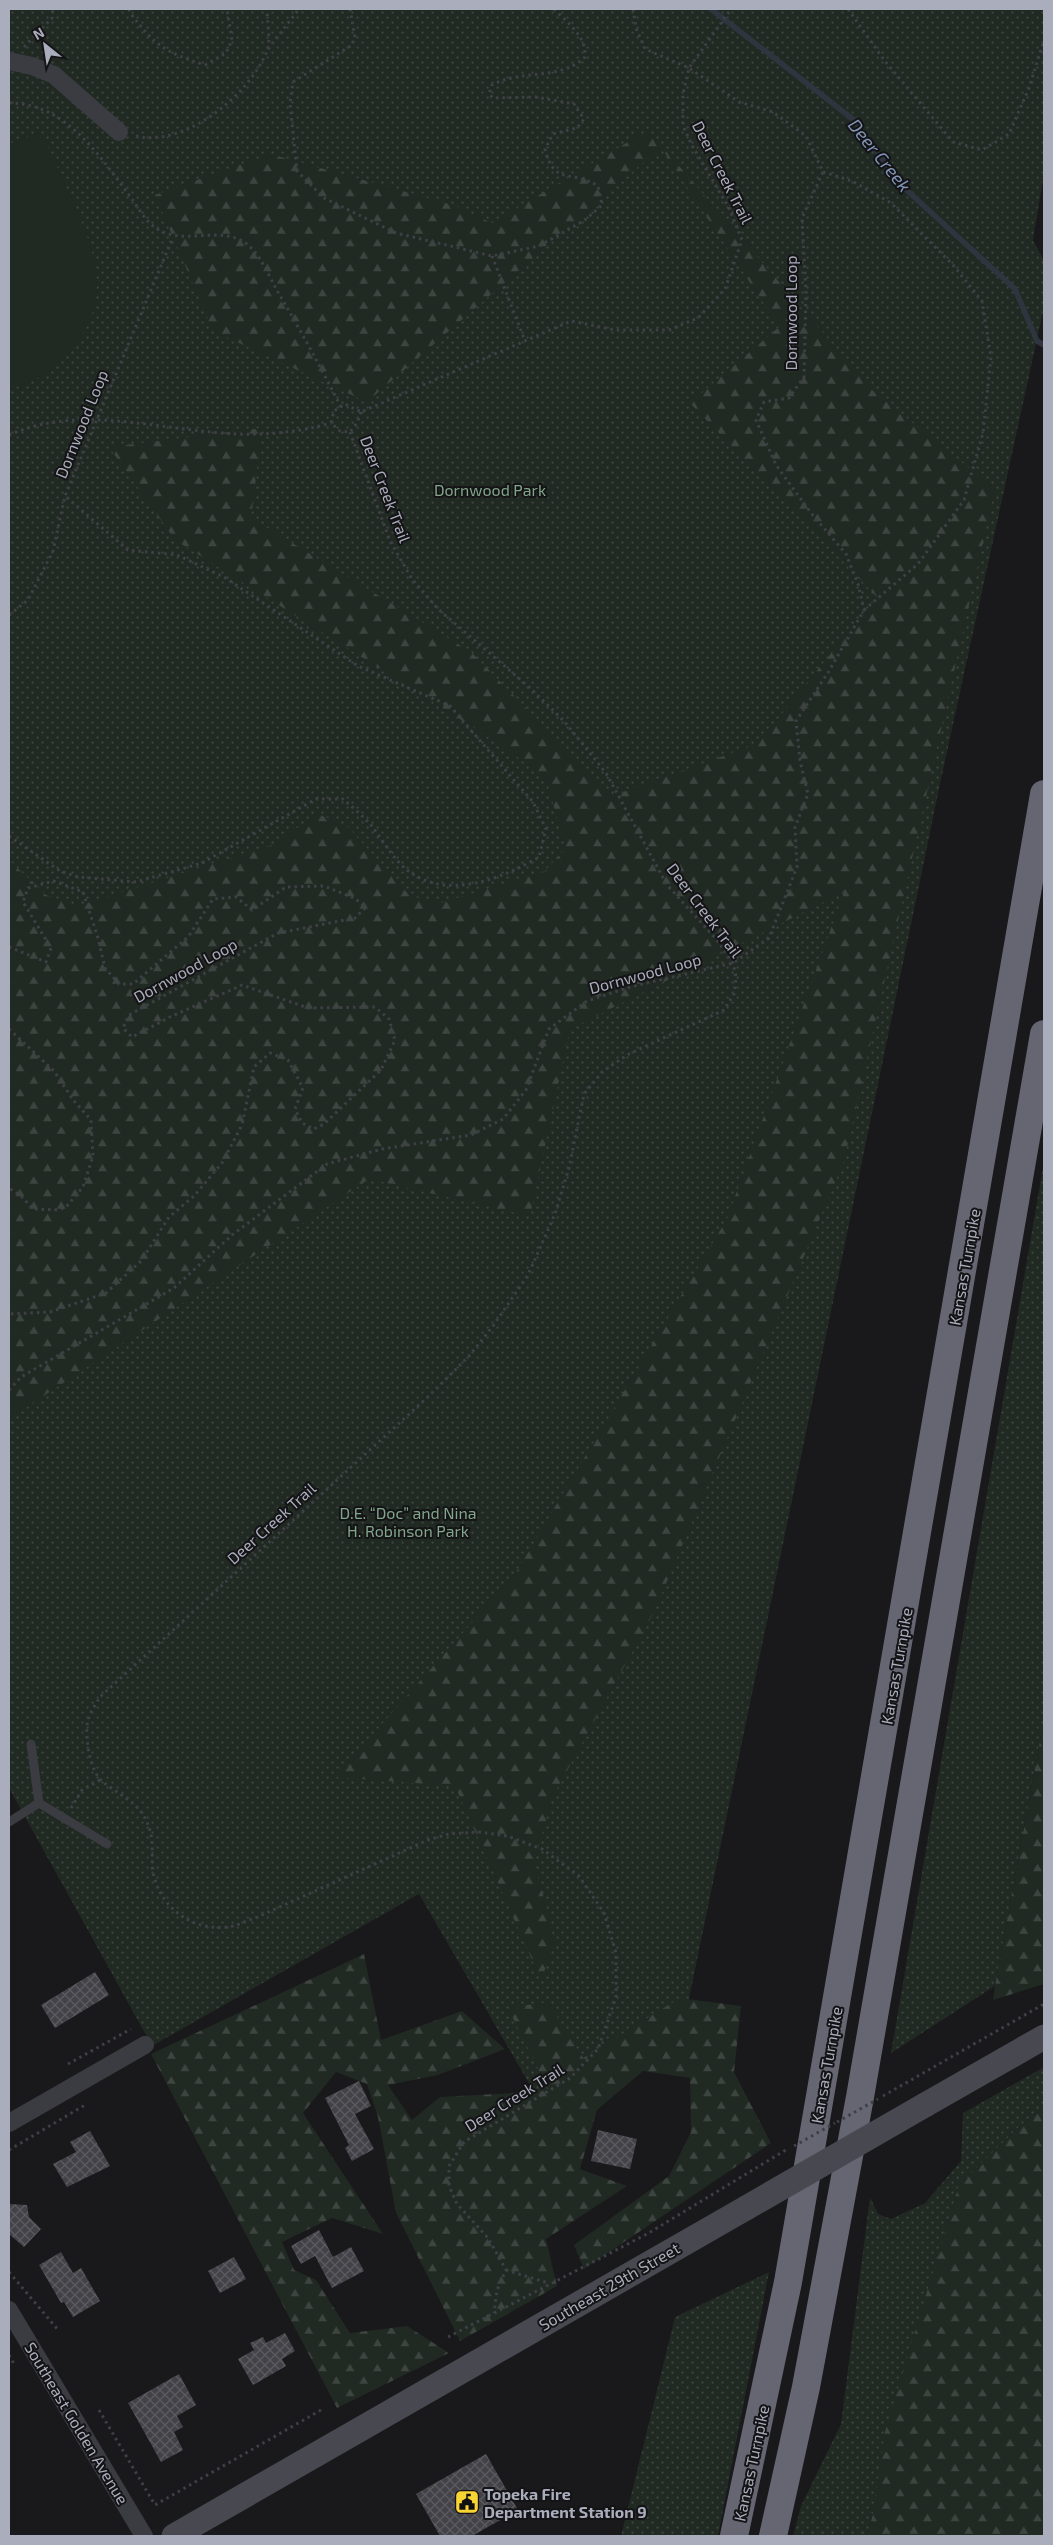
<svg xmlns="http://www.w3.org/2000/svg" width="1053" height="2545" font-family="'Exo 2',sans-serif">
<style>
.green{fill:url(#green-dots)}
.forest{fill:url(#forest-firs)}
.pitch{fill:#202922}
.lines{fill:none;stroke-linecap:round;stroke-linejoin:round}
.stream{stroke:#2e353f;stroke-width:5.5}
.building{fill:url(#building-cross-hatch)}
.path{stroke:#3f4047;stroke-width:3;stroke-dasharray:2.5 4;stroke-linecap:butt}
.lane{stroke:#3b3b42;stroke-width:9}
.street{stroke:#3b3b42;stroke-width:18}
.secondary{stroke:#474850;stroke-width:25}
.highway{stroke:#656671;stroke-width:28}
.path-bridge{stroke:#3f4047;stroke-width:3;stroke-dasharray:2.5 4;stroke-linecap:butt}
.secondary-bridge{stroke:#474850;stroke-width:25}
.labels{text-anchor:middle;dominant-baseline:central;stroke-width:4;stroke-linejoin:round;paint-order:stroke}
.street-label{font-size:16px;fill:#aaadbb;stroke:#141316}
.park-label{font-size:16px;fill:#81a689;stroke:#141316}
.poi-label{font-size:16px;font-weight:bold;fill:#aaadbb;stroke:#141316;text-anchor:start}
.water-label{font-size:18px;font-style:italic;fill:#8095b6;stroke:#141316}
</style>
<defs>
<pattern id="green-dots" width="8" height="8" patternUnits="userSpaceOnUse" patternTransform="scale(1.25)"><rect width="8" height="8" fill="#202922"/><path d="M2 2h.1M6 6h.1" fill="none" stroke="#3e4540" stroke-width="1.8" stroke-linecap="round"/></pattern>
<pattern id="forest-firs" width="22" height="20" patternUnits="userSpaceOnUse" patternTransform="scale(1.25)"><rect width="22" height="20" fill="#202922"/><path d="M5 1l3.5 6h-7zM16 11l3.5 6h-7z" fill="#3e4540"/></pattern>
<pattern id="building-cross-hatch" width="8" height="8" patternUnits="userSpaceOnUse" patternTransform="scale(1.25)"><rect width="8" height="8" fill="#434248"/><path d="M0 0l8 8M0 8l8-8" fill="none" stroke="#5b5b60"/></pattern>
</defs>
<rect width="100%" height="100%" fill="#19181b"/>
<path class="green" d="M9 9H1044V173L1033 240 1044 261V307L940 784 684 2023 478 2149 402 2161 530 2085 419 1894 152 2046 9 1788Z
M1044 1161V1719L995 1986 891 2053Z
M1044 2067V2107L1021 2125 959 2185 867 2536H793L801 2506 841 2424 870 2197 878 2214 891 2219 925 2203 961 2161 963 2113Z
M769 2272 718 2536H621L675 2317Z"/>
<path class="forest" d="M648 130 873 391 995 489 844 1161 655 1610 552 1798 534 1863 556 1940 541 1980 455 1786 335 1777 515 1574 727 1219 844 892 570 1029 530 1216 369 1179 9 1419V860L46 895 78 906 272 845 318 814 348 827 410 896 440 903 544 872 566 848 545 776 476 729 175 540 109 447 262 428 251 518 471 652 612 796 757 744 877 597 690 403 779 327 661 147 367 402 213 331 155 195 270 154 453 205 492 223Z
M1044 1719V1984L993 2000 995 1986Z
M364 1954 381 2040 462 2011 505 2049 438 2075 388 2085 412 2120 440 2097 549 2091 508 2008 548 2002 583 2058 680 1998 741 2006 734 2072 771 2143 584 2269 574 2245 669 2176 691 2132 690 2078 643 2071 597 2110 580 2169 627 2186 546 2239 557 2286 460 2341 396 2213 378 2117 367 2084 336 2072 303 2113 383 2234 332 2218 282 2242 294 2270 316 2280 350 2333 407 2326 449 2353 337 2408 151 2054Z
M1044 2107V2536H867L873 2514 885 2432 959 2185 1021 2125Z"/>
<path class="pitch" d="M41 132C51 154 61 175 71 197 92 245 113 292 78 341 70 353 59 365 47 373 35 380 21 385 9 390V144Z"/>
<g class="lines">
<path class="stream" d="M711 9 854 120 901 185 1015 289 1037 341 1044 345"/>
</g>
<path class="building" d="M95 1972 109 1995 55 2028 41 2005Z
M359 2081 371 2106 355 2114 374 2149 352 2161 345 2148 349 2145 325 2098Z
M598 2130 637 2139 630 2169 591 2161Z
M90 2131 110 2166 67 2187 53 2164 76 2152 70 2142Z
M9 2204 27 2205 29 2217 41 2229 24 2247 9 2234Z
M319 2230 333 2257 351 2247 364 2271 332 2288 315 2256 301 2264 291 2246Z
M61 2252 73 2273 81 2268 100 2301 73 2317 64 2302 61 2303 39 2265Z
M234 2257 246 2279 220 2293 208 2271Z
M285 2333 295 2351 282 2359 286 2366 253 2385 238 2359 254 2350 250 2343 263 2337 266 2343Z
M179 2374 196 2405 177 2416 183 2427 174 2432 183 2450 161 2462 128 2403Z
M486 2454 518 2510 472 2536H440L416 2494Z"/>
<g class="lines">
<path class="path" d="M129 9 130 13C156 46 164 52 205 65L226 53 232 40 227 9
M350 9 355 37 352 45 293 82 290 104 297 171 324 198 396 233 492 256 539 246 585 220 602 205 598 186C572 169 554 187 545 149L553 134 577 128 584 119 574 104 536 97 493 98 489 94 492 85C520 69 561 81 585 57 587 37 567 22 554 9
M848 9 884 60 953 142 982 150 1009 134 1029 88 1044 40
M24 47 52 18 53 9
M268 49 299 9
M9 103C67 103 101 158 132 199 138 208 146 222 156 228 186 249 227 219 254 251 264 263 271 280 279 294 301 331 321 368 341 407
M136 136C185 148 250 94 267 51 271 40 267 21 267 9
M823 172 852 181 891 203 953 265 982 301 991 357 983 433 964 500 918 564 864 610
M492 256 525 341
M361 412 357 423 350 432 340 431 331 423 334 411 345 404 361 412 571 321 615 330H669L698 318 725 289 742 240 729 208 693 147 683 126V94L689 68 731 9
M350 432 390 541 412 579 438 609 529 687 564 721 606 773 667 885 716 939 733 963 736 977 734 994 724 1010 629 1054 603 1071 584 1094 569 1168 555 1214 528 1275 493 1326 469 1356 431 1394 100 1697C96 1704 90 1712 88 1720 84 1734 90 1772 102 1781 116 1793 136 1801 145 1818 158 1843 148 1858 155 1880 165 1912 196 1931 228 1927 237 1926 245 1921 253 1919L428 1840 449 1834 479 1832 507 1836 542 1849 579 1876 604 1913 616 1953V1997L598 2049 570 2078 464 2142 449 2166V2186L457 2204 488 2238 506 2270 497 2290 494 2313
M9 435C82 403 161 431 237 434 269 435 300 432 331 423
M9 615 28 600 53 551 65 496 173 237
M9 836 60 871 78 877 136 882 202 863 316 799H343C352 807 363 816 371 825 382 839 393 859 407 870 446 901 502 879 539 857L546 829 533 802 450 706 358 666 224 577 177 555 128 550 65 496
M9 947 46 962 51 948 23 902 28 888 54 881 83 892 98 938 105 968 119 984H133L188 937 213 899 236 897 252 910 286 887 324 886 354 898 366 907 355 918 278 933 129 1015 123 1028 132 1037 172 1016 242 985 308 1008 375 1007 389 1019 395 1040 381 1070 324 1124 314 1129 302 1123 295 1109 303 1088 288 1060 270 1053 254 1067 242 1125 222 1163 194 1196 169 1217 141 1261 106 1293 50 1312 9 1314
M9 1029 54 1071 74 1101 91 1120 93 1156 83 1187 66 1207 58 1210 33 1209 21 1196 9 1188
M9 1390 21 1377 174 1288 232 1235 327 1164 382 1149 471 1135 503 1119 526 1090 549 1029 587 1001 630 987 733 963 769 938 797 867 795 827 808 794 800 761 796 721 829 671 864 610 858 584 846 554 811 513 776 465 756 420 764 402 789 398 804 377 806 292 802 218 823 172 806 136 773 112 739 102 689 68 645 49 636 28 633 9
M71 1808 82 1790 100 1780
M68 2064 131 2029
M883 2096 1044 2004
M9 2150 85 2105
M506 2270 548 2283
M9 2272 59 2331
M448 2337 647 2234 789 2148
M9 2355 14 2364
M99 2410 155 2505 321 2410"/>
<path class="lane" d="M31 1744 39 1803 107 1844
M9 1822 39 1803"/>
<path class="street" d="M9 61 32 66 54 75 119 132
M9 2123 145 2045
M9 2310 144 2536"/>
<path class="secondary" d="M925 2105 1044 2037
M174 2536 746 2208"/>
<path class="highway" d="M734 2536 788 2282 1044 794
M773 2536 806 2387 860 2097 1044 1034"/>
<path class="path-bridge" d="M837 2122 878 2099
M794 2146 835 2123"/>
<path class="secondary-bridge" d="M746 2208 925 2105"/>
</g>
<defs>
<symbol id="civic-square" viewBox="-11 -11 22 22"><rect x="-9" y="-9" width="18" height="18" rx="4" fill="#f8d533" stroke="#141316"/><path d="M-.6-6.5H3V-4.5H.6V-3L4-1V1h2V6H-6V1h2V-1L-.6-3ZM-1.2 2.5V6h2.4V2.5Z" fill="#111"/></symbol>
</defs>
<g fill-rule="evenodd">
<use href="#civic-square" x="453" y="2488" width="28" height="28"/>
</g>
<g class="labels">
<g class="street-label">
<text transform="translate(723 172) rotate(63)">Deer Creek Trail</text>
<text transform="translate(790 313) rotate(-90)">Dornwood Loop</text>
<text transform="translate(81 424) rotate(-68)">Dornwood Loop</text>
<text transform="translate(386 489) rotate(69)">Deer Creek Trail</text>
<text transform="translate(705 910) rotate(53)">Deer Creek Trail</text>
<text transform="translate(185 970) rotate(-29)">Dornwood Loop</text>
<text transform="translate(645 973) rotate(-15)">Dornwood Loop</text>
<text transform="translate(964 1267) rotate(-80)">Kansas Turnpike</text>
<text transform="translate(271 1523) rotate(-42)">Deer Creek Trail</text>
<text transform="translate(896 1666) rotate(-80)">Kansas Turnpike</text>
<text transform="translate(826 2065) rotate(-80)">Kansas Turnpike</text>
<text transform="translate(514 2097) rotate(-32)">Deer Creek Trail</text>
<text transform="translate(609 2286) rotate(-30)">Southeast 29th Street</text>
<text transform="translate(77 2423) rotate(59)">Southeast Golden Avenue</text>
<text transform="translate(751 2463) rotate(-78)">Kansas Turnpike</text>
</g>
<g class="park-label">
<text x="490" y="489">Dornwood Park</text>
<text x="408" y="1512">D.E. “Doc” and Nina<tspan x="408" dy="18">H. Robinson Park</tspan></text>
</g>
<g class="poi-label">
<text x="484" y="2493">Topeka Fire<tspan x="484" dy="18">Department Station 9</tspan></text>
</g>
<g class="water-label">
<text transform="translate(880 155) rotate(51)">Deer Creek</text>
</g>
</g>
<rect width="1053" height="2545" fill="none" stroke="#aaadbb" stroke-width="20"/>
<g transform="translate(45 45) rotate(330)" stroke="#141316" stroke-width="4" paint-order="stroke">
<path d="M0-4L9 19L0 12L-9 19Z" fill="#aaadbb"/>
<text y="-8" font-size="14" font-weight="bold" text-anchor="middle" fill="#aaadbb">N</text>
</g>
</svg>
